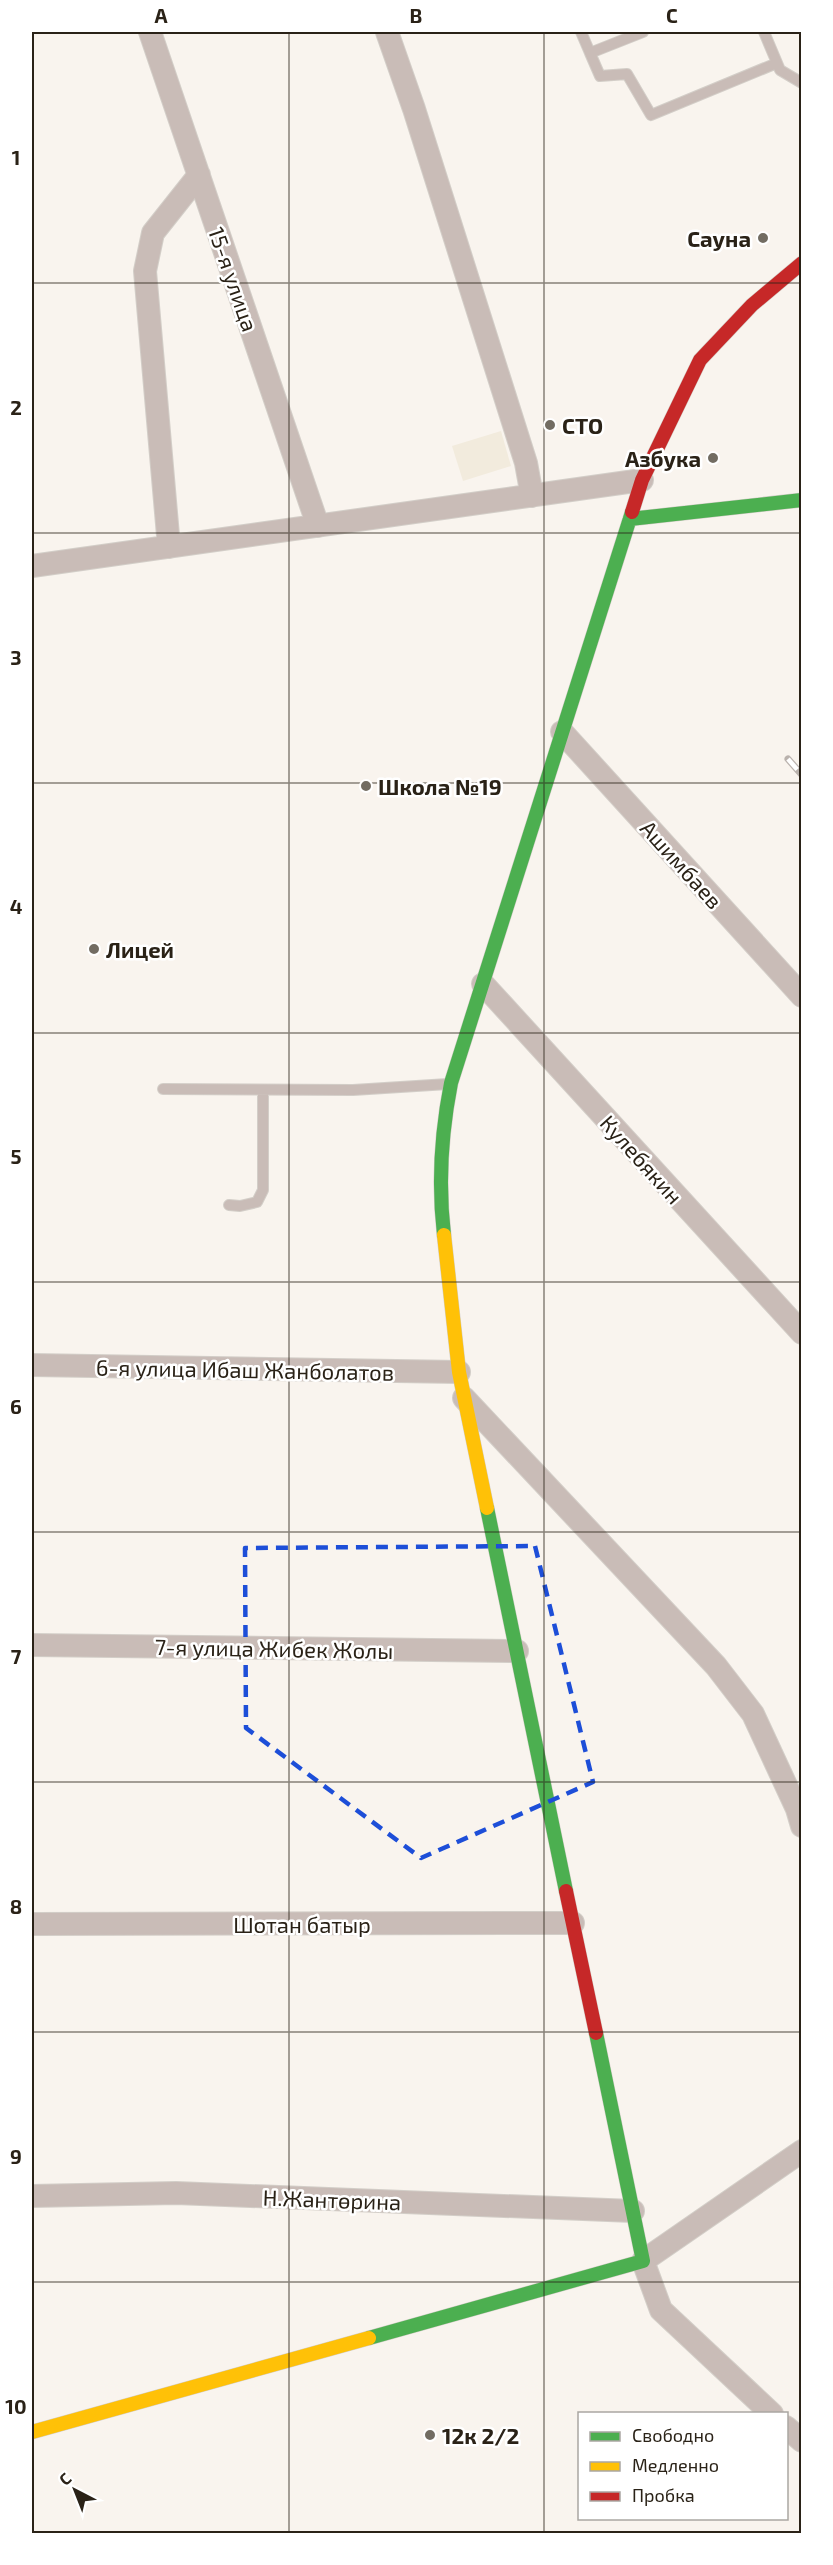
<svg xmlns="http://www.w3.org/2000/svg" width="833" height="2565" font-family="'Exo 2',sans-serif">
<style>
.education{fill:#f2ebdd}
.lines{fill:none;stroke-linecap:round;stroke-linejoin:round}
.lane-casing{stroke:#d3cec8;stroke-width:12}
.street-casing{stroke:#d3cec8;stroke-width:24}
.fast-casing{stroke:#d3cec8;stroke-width:15}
.slow-casing{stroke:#d3cec8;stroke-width:15}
.jam-casing{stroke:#d3cec8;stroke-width:15}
.lane{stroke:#c9bcb7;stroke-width:10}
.street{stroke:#c9bcb7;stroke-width:22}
.fast{stroke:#4caf50;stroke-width:14}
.slow{stroke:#ffc107;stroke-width:14}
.jam{stroke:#c62828;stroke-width:14}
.rail-casing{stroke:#bab2ad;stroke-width:7}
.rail{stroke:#fff;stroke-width:4.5;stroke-dasharray:14;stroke-linecap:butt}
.marked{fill:none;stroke:#1d4ed8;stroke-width:4.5;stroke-dasharray:12 8;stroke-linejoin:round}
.grid{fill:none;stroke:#2a2217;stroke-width:1.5;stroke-opacity:0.55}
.poi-dot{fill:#726c62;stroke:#fff;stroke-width:2}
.labels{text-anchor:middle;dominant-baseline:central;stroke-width:5;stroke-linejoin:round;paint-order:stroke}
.poi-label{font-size:22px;font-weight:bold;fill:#2a2217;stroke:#fff;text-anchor:start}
.street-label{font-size:22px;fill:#2a2217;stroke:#fff}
.neatline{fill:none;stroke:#2a2217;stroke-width:2}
.grid-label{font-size:20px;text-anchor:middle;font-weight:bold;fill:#2a2217}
</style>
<rect width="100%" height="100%" fill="#f9f4ee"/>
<path class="education" d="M501 431 511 466 463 481 452 446Z"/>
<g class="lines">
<defs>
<path id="lane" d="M581 32 590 53 643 32
M764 32 780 70 802 83
M590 53 600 76 627 74 651 115 777 63
M163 1089 353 1090 448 1084
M229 1205 240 1206 257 1202 263 1190V1090"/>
<path id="street" d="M150 32 318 526
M387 32 414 109 526 463 532 496
M169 547 145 271 153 233 199 175
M32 566 642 480
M562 732 802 996
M483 984 802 1333
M32 1365 459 1372
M464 1398 716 1666 753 1714 797 1809 802 1826
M32 1645 517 1651
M32 1924 573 1923
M32 2196 176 2193 633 2211
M772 2414 661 2310 643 2261 802 2151
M786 2427 802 2441"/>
<path id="fast" d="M630 519 802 500
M444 1235C438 1184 441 1134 451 1083L632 512
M487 1508 566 1891
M369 2338 643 2261 596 2033"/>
<path id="slow" d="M444 1235 459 1372 487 1508
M32 2432 369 2338"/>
<path id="jam" d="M632 512 642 480 700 360 752 305 802 263
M566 1891 596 2033"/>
</defs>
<use href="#lane" class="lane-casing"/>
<use href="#street" class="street-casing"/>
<use href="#fast" class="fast-casing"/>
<use href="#slow" class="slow-casing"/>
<use href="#jam" class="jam-casing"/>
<use href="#lane" class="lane"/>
<use href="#street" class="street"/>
<use href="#fast" class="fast"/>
<use href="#slow" class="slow"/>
<use href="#jam" class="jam"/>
<defs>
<path id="rail" d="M788 759 802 775"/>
</defs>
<use href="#rail" class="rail-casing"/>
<use href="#rail" class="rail"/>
</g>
<path class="marked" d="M535 1546 593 1782 421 1858 246 1728 245 1548Z"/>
<path class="grid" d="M289 32V2534M544 32V2534M32 283H802M32 533H802M32 783H802M32 1033H802M32 1282H802M32 1532H802M32 1782H802M32 2032H802M32 2282H802"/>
<g class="poi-dot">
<circle cx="763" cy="238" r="6"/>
<circle cx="550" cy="425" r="6"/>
<circle cx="713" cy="458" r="6"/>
<circle cx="366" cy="786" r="6"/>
<circle cx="94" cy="949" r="6"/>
<circle cx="430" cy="2435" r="6"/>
</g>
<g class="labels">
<g class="poi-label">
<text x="751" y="238" text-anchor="end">Сауна</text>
<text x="562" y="425">СТО</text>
<text x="701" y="458" text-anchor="end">Азбука</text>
<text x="378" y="786">Школа №19</text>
<text x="106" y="949">Лицей</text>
<text x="442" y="2435">12к 2/2</text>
</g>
<g class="street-label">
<text transform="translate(234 279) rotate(71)">15-я улица</text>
<text transform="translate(682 864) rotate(48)">Ашимбаев</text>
<text transform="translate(642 1159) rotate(48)">Кулебякин</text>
<text transform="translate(245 1369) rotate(1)">6-я улица Ибаш Жанболатов</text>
<text transform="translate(274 1648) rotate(1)">7-я улица Жибек Жолы</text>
<text x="302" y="1924">Шотан батыр</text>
<text transform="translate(332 2199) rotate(2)">Н.Жантөрина</text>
</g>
</g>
<rect width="833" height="2565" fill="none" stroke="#ffffff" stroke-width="66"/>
<rect x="578" y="2412" width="210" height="108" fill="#ffffff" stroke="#aaa7a2" stroke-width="1.5"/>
<rect x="590" y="2432" width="30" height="9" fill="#4caf50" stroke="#aaa7a2" stroke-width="1.5"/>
<text x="632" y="2442" font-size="18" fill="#2a2217">Свободно</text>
<rect x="590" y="2462" width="30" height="9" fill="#ffc107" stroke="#aaa7a2" stroke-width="1.5"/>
<text x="632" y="2472" font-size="18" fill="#2a2217">Медленно</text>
<rect x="590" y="2492" width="30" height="9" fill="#c62828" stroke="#aaa7a2" stroke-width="1.5"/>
<text x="632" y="2502" font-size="18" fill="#2a2217">Пробка</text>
<g transform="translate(75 2490) rotate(318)" stroke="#ffffff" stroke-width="4.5" paint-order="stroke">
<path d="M0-4.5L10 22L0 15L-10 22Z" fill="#2a2217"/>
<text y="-9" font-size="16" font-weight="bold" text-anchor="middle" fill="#2a2217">С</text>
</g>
<rect x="33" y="33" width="767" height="2499" class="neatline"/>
<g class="grid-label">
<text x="161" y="23">A</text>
<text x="416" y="23">B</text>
<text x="672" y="23">C</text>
<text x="16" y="165">1</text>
<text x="16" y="415">2</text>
<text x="16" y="665">3</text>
<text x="16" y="914">4</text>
<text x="16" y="1164">5</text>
<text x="16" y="1414">6</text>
<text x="16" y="1664">7</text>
<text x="16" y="1914">8</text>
<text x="16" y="2164">9</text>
<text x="16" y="2414">10</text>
</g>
</svg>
